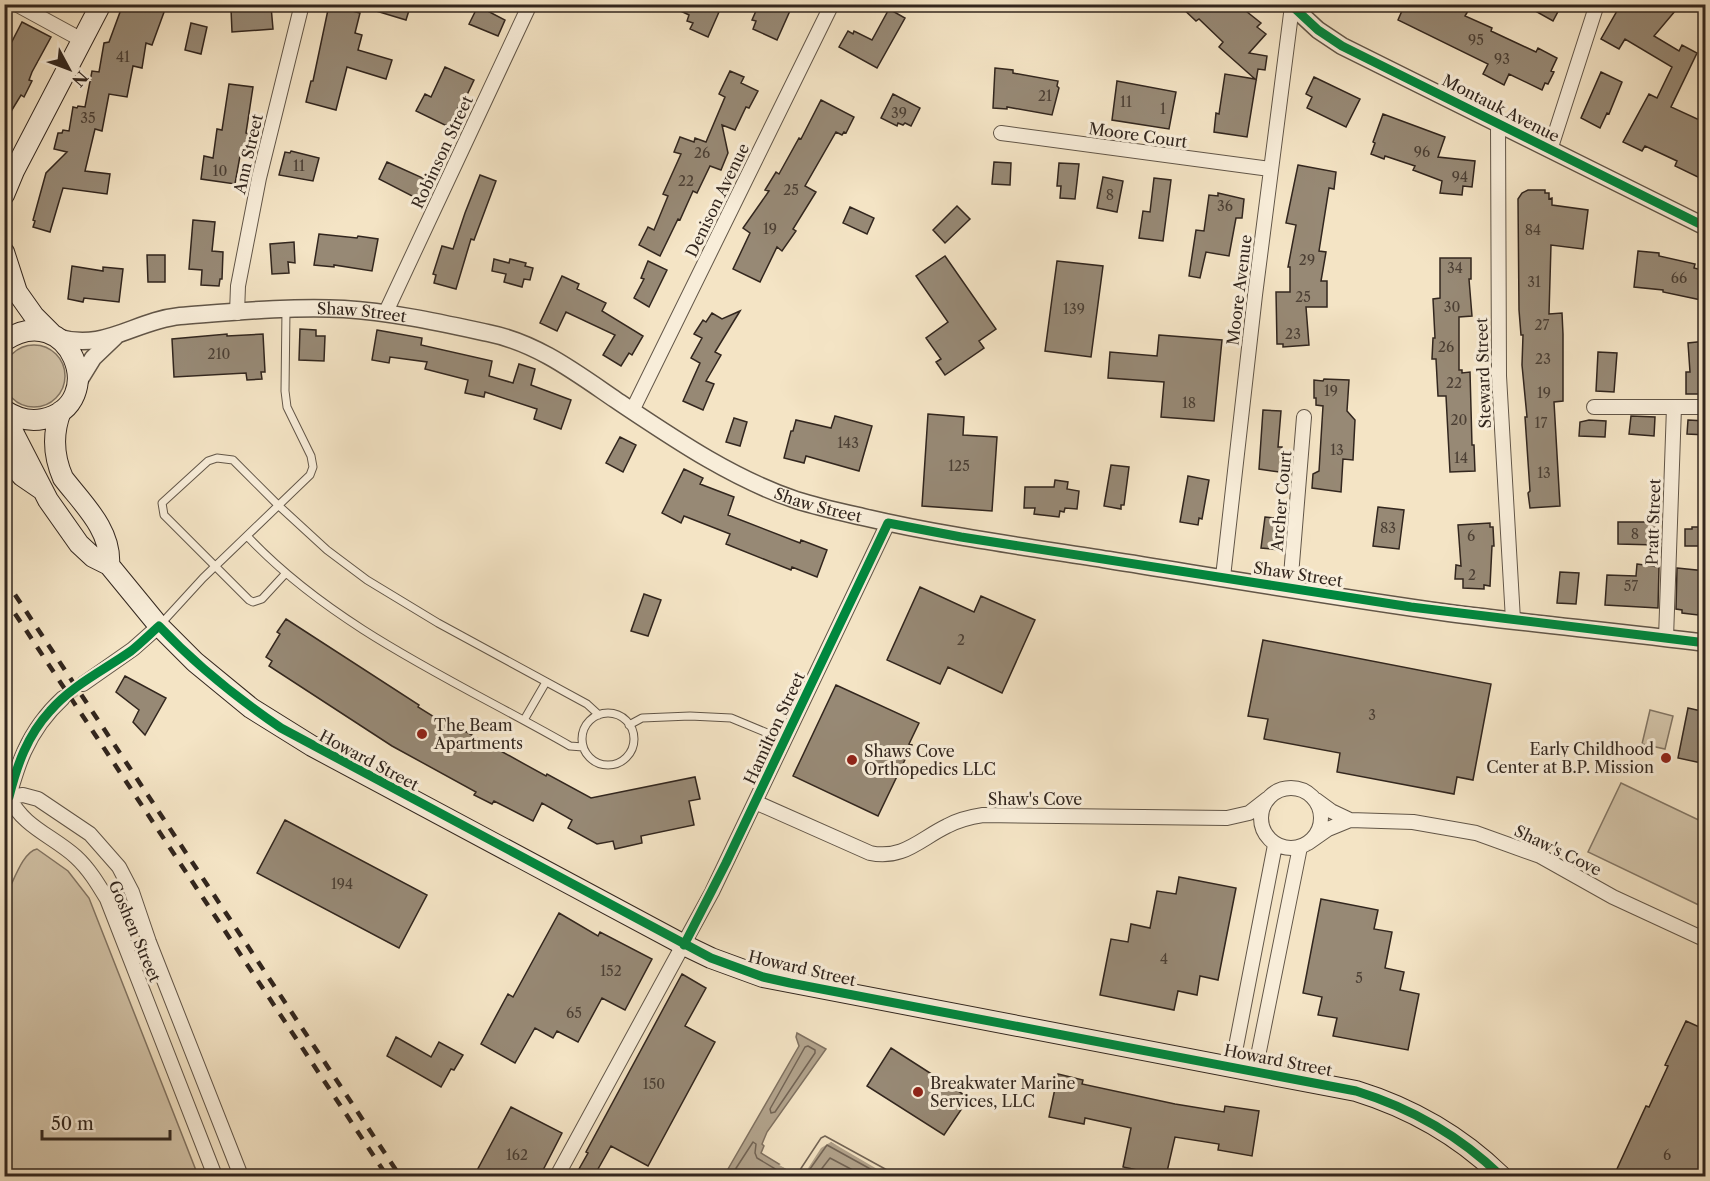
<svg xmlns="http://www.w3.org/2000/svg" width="1710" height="1181" font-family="'Libre Caslon Text',serif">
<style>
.green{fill:#d3c4a9;stroke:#827564;stroke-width:1.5}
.water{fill:#b2a38c;stroke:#7f7160;stroke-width:1.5}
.pier{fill:#f4e4c5}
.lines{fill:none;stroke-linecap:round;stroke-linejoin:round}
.shore{stroke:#726455;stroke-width:1.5}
.building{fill:#978975;stroke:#32261e;stroke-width:1.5}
.minor-tunnel{stroke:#cdbea4;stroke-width:14;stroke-dasharray:14 7;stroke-linecap:butt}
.service-casing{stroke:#625648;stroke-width:9}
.minor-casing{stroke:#625648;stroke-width:16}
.tertiary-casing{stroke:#625648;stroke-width:19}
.secondary-casing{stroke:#32261e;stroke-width:22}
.service{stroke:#f8edd9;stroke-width:7}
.minor{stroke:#f8edd9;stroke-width:14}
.tertiary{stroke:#f8edd9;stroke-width:16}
.secondary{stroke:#f8edd9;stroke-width:20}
.rail{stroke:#32261e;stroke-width:4.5;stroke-dasharray:10 10;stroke-linecap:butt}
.cycleway-casing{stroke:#f8edd9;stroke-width:13}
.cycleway{stroke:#00873e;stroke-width:9}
.poi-dot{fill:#8f2418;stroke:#f8edd9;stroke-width:2}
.labels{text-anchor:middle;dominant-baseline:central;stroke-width:6;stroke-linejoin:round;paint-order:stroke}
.number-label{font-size:14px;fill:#4b3f34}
.street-label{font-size:16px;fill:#32261e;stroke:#f8edd9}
.poi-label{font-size:16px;fill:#32261e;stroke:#f8edd9;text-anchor:start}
</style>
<rect width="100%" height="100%" fill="#f4e4c5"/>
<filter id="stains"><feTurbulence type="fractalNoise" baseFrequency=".00333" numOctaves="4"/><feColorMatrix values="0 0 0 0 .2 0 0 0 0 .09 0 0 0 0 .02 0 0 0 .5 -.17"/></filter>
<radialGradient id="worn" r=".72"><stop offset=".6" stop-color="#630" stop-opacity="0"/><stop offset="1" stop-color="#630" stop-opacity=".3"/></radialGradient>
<path class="green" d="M3 376a31 31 0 1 1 62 0a31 31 0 1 1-62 0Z
M1650 710 1673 716 1665 749 1642 744Z
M1621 783 1705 823V908L1588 852Z
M37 849 68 871 89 898 197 1173 192 1176H5V897C13 884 22 852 37 849Z"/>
<path class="water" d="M797 1033 826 1049 767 1132 762 1144 764 1146 761 1153 792 1172 816 1135 909 1176H724L799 1046 796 1037Z"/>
<path class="pier" d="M826 1126 898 1166 912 1176H889L831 1142 821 1148 805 1173 799 1176 779 1165 783 1163 791 1168 814 1133 821 1127Z"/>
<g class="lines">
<path class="shore" d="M808 1046 815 1050V1053L775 1112 771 1113 770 1109 805 1047Z
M731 1176 753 1142 756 1144 755 1153 757 1158 787 1176
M796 1176 821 1138 825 1136 898 1176
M805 1176 827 1145 883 1176
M816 1176 830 1158 864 1176"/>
</g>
<path class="building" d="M123 4H167L152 45 146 43 142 68 133 66 127 97 109 94 102 131 95 129 85 171 110 174 107 194 63 188 50 232 33 227 35 221 33 220 46 173 67 152 54 149 58 133H62L63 130 69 131 73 107 77 108 78 106 85 107 92 71 99 72 104 43 109 42Z
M366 4H411L406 20 366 8Z
M666 4H700L719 12 708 37 690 29 693 23 687 21 689 15Z
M759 4H793L777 40 753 29 756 21 752 20Z
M1178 4H1237L1261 23 1257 27 1266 34 1249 53 1267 56 1265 70 1258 69 1247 137 1214 132 1216 113 1219 114 1225 74 1255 79 1219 47 1223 42 1199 19 1196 21Z
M1405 4H1452L1468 11 1465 16 1492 28 1491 31 1536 52 1538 48 1557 58 1551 71 1554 72 1548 84 1545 83 1542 90 1509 74 1504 85 1483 74 1488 64 1398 20Z
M1523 4H1562L1553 21Z
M1621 4H1681L1654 36 1679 51 1682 45 1697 53 1671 107 1706 123V171L1702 179 1675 166 1677 161 1645 146 1642 151 1623 142 1649 94 1657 98 1672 67 1625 39 1619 49 1601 39Z
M329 5 360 13 355 33 362 35 358 50 392 60 386 79 347 67 336 110 306 102 311 81H313Z
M271 6 273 29 232 32 231 9Z
M478 6 505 20 498 36 469 24Z
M889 9 905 18 877 68 839 47 848 31 853 34 854 31 872 40Z
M22 22 51 37 32 72 29 80 32 81 24 97 21 95 4 123V57Z
M191 23 207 27 201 54 185 50Z
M445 67 474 80 465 99 463 98 449 127 416 111 425 94 431 97Z
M995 68 1013 70V73L1058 81 1057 86 1059 88 1052 115 1007 107V109L993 108Z
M730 71 744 77 741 83 758 91 749 108 746 107 735 130 722 125 728 153 721 170 710 166 697 193 693 191 680 220 678 219 660 256 639 245 648 227 654 230 668 196 663 194 681 154 674 152 680 137 694 142 695 138 706 142 725 97 719 94Z
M1601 72 1622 82 1609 114 1607 113 1600 128 1581 118Z
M1314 77 1360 99 1346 127 1307 108 1312 97 1306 94Z
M1117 81 1176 92 1169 129 1112 120Z
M229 84 253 87 246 133 249 134 245 156H240L235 184 201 179 204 156 213 158 217 129 222 130Z
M893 94 920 108 911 126 905 123 903 125 898 123 897 126 881 118Z
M821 100 854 117 846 133 844 132 842 135 836 132 805 186 816 192 793 229 796 231 782 251 777 247 760 282 733 269 750 233 743 228 769 191 765 190 776 172 779 174 799 138 801 139Z
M1383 114 1445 137 1438 157 1475 161 1472 187 1463 186 1462 195 1440 193 1442 181 1413 170 1415 166 1385 156 1384 159 1371 154 1375 143 1373 142Z
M291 151 319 158 313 181 279 175 285 152 290 153Z
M387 162 425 179 416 198 379 179Z
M994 162 1011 163 1010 185 992 184Z
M1059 163 1079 164 1075 199 1060 198 1061 186H1057Z
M1298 165 1336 172 1334 189 1329 188 1319 251 1326 252 1321 281H1327V307H1306L1309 345 1283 347V344H1277L1276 292H1290V267H1288L1296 225 1286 223Z
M480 175 496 181 474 240 471 239 456 289 434 283 436 275 433 274 442 246 453 249 465 213Z
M1103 177 1123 181 1117 212 1097 208Z
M1154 178 1171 180 1163 241 1139 238 1143 211 1150 212Z
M1528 190H1545V193H1549V199L1552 198V205L1588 210 1583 249 1551 245 1549 314 1562 313 1563 334V401L1554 402 1560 506 1530 508 1528 493 1530 491 1525 417H1527L1522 365 1523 335H1521L1519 310 1518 199 1522 193Z
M1218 193 1244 199 1242 218H1236L1229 256 1206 252 1200 278 1189 276 1196 230 1204 231 1209 195 1218 196Z
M957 206 970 219 945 243 933 230Z
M850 207 874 218 867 234 843 223Z
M193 220 215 222 212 251 223 252 222 279H220L219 286 201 285 202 270 189 269Z
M319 234 357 238 358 236 378 239 372 271 334 265V267L314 265Z
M294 242 295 263 288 262 289 273 272 274 270 244Z
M1638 251 1659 253V256L1695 264 1694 268 1706 271V301L1663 292V290L1634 287Z
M147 255H165V282H148Z
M945 256 996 329 979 341 984 348 945 375 936 362 941 359 926 338 948 322 916 276Z
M1440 258H1471V279H1469L1472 316 1459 317V370H1462V373L1470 372 1472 445H1474L1475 471 1450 472 1446 396H1438L1436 359H1432L1433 338H1435L1433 299 1440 298Z
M494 259 509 263 510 259 526 263 525 266 533 268 530 280 524 279 522 287 504 282 506 274 492 271Z
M648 261 667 270 649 307 634 298 644 279 641 278Z
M1057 261 1103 266 1091 357 1045 351Z
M72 266 103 271V267L123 269 119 302 84 298 83 302 68 299Z
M562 276 579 284 577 289 606 303 602 311 643 336 632 355 629 353 621 366 603 355 615 335 566 312 557 331 540 323Z
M740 311 715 352 721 355 706 381 714 384 703 410 683 401 700 363 691 358 702 338 694 334 703 320 706 322 712 313 722 319Z
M300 329 316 330V336H325L324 361 299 360Z
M377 330 422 338 421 345 492 361 489 376 513 383 519 364 535 369 531 385 571 400 561 429 534 419 537 409 485 392 484 397 465 393 468 380 425 369 427 362 390 357 389 363 372 360Z
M227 334V336L263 334 265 372H261L262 379 247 380 246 373 174 377 172 339Z
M1159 335 1222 340 1214 421 1161 417 1164 382 1108 378 1110 352 1157 356Z
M1706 341V394H1686V372H1690L1688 343Z
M1598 352 1617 353 1614 392 1596 391Z
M1324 379 1349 380 1347 411 1355 420 1353 460 1343 459 1341 492 1312 488 1313 474 1319 471 1323 406 1316 405V398H1314V380L1323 381Z
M1263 410 1281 411 1278 447H1282L1279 472 1259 469Z
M928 414 964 417 963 435 997 437 992 511 922 506Z
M835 416 872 426 859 471 806 456 804 463 784 458 791 431H793L796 420 831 428Z
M1631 416 1655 417 1654 436 1629 434Z
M734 418 747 422 740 446 726 442Z
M1589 420 1606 421 1605 437 1579 436 1580 422Z
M1688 420 1706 421V435L1687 434Z
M620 437 636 445 623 472 606 463Z
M1111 465 1129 467 1124 505H1121V509L1104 506Z
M684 469 703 478 700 484 734 497 728 515 800 543 801 540 827 550 817 577 792 567 791 570 726 544 730 534 684 516 681 523 662 513Z
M1188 476 1209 480 1202 519 1199 518 1198 525 1180 522Z
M1055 480 1068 482 1067 489 1079 491 1077 509 1065 508 1064 512 1060 511 1059 517 1034 514 1035 508H1024L1025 487H1054Z
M1378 507 1404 510 1399 549 1373 546Z
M1265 517 1284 519 1281 550 1261 548Z
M1618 522H1658L1657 545 1618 544Z
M1490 523V527H1493L1494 546H1492L1490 586 1484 585V589L1463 588V579H1455L1456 565 1461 566 1458 525Z
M1692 527H1706V546H1685V529H1692Z
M1637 564 1659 567 1658 608 1605 605 1607 575 1636 576Z
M1677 568 1706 571V611H1699L1698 615 1682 613V610L1676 609Z
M1560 572 1579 573 1576 604 1557 603Z
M920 587 974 612 981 596 1035 620 1002 693 948 667 940 684 887 660Z
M644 594 661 600 648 636 631 631Z
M286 619 419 705 418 707 442 722V721L451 725 452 724 546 776 547 774 591 798 695 777 700 799 689 801 694 825 641 836 642 843 615 849 613 841 597 844 568 828 572 820 542 803 533 821 494 801 492 804 474 795 476 792 392 746 269 666 272 661 266 657 280 634 277 632Z
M1263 640 1491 684 1473 780 1457 777 1454 794 1337 772 1340 753 1264 739 1268 719 1248 716Z
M125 676 166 698 145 735 133 722 139 710 116 692Z
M836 685 919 723 909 744 912 745 878 816 793 776Z
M1688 708 1706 712V764L1678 758Z
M285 820 427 895 399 948 257 873Z
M1179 877 1236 888 1218 980 1200 976 1197 995 1178 991 1174 1010 1100 995 1111 939 1128 942 1131 924 1150 928 1157 891 1176 894Z
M1321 899 1378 910 1374 929 1392 932 1385 968 1404 972 1400 990 1419 994 1408 1050 1333 1036 1337 1018 1318 1015 1322 997 1303 993Z
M559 913 598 936 600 932 652 959 625 1010 602 998 578 1042 557 1031 553 1038 535 1028 515 1063 481 1044 508 994 513 997Z
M682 974 706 988 685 1026 715 1042 648 1166 611 1146 594 1176H575L588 1153 586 1152Z
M1686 1021 1706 1030V1165L1700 1176H1617L1619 1172 1616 1171 1646 1106 1649 1107 1668 1066 1665 1065Z
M396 1037 431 1057 439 1042 463 1055 454 1070 451 1069 441 1087 387 1056Z
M891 1048 969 1098 944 1135 867 1086Z
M1058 1074 1083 1080 1082 1084 1175 1104 1224 1112 1225 1106 1259 1111 1252 1156 1218 1150 1219 1144 1175 1137 1166 1176 1123 1167 1131 1128 1085 1118 1084 1124 1049 1117Z
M511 1107 562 1133 540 1176H474Z"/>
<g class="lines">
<path class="minor-tunnel" d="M63 698 83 684"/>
<defs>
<path id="service" d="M248 537C336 630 460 683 570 746L583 747
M286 573 262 599 253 602 249 600 164 515 162 503 208 461 217 458 233 460 279 506 327 550 367 580 438 623 587 704 599 715
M159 626 203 578 310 475 313 467 311 456 287 407 285 391 286 310
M582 739a26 26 0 1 1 52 0a26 26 0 1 1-52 0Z
M524 720 546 682
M629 725 642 718 690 716 731 718 784 740"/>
<path id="minor" d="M16 4 82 40
M1498 124 1499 376 1513 620
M1001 133 1270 169
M1550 150 1597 4
M237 313 238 286 259 178 302 4
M385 314 530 4
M1594 407H1706
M632 411 832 4
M1223 577 1255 295 1292 6
M1290 588 1304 417
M1666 638 1674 407
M83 684 133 649 159 626
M1261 818a30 30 0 1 1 60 0a30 30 0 1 1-60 0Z
M9 797 23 795 38 799 90 834 119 867 132 892 149 942 241 1176
M9 797C23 827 53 836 76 857 89 869 98 884 107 899L215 1176
M1316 800 1331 811 1350 820
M755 802 870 853C903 860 920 839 947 826 958 820 970 817 983 815L1227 818 1249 813 1267 799
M4 815C16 768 26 732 63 698
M1308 843 1328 829 1350 820 1413 822 1476 833 1540 856 1613 897 1706 940
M1232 1067 1275 845
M1255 1071 1300 847
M557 1176 712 892 888 523"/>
<g id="tertiary">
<path d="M1290 4 1318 30 1342 46 1706 227"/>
<path id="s1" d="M56 337C105 352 133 321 180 316 232 312 292 306 344 309 392 312 441 323 488 333 537 343 575 372 616 400 673 438 731 478 796 500 818 507 841 512 863 517 944 536 1027 547 1109 560 1222 578 1335 597 1449 613 1534 624 1620 632 1706 643"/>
<path d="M77 384 93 358 115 337"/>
</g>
<path id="secondary" d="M4 195 14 171 101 4
M4 252 17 292 34 316 52 334
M4 341C69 297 111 404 43 419 29 422 16 418 4 410
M61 411C52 434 53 455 63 478 82 503 112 530 109 565
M10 414 12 430 48 500 79 544 93 557 109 565 159 626 195 662 251 708 312 746 684 945 711 958 763 977 1356 1091C1411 1108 1460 1136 1501 1176
M4 454 22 476 41 489"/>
</defs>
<use href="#service" class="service-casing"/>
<use href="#minor" class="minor-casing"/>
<use href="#tertiary" class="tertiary-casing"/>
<use href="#secondary" class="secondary-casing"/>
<use href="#service" class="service"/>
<use href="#minor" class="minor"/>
<use href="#tertiary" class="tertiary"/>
<use href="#secondary" class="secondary"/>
<path class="rail" d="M4 578 400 1176
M4 597 387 1176"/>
<defs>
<path id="cycleway" d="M1290 4 1318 30 1342 46 1706 227
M4 794 9 797C17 765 27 736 50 711 71 686 104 670 131 651 141 643 150 634 159 626 196 665 237 698 281 728L711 958 763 977 790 983 1356 1091C1411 1108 1460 1136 1501 1176
M684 945 726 863 888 523 961 537 1411 607 1706 643"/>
</defs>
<use href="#cycleway" class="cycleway-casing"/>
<use href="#cycleway" class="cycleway"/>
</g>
<g class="poi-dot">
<circle cx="422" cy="734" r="6"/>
<circle cx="1666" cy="758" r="6"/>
<circle cx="852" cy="760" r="6"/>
<circle cx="918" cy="1092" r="6"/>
</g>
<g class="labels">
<g class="number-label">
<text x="1476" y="40">95</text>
<text x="123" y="57">41</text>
<text x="1502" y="59">93</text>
<text x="1045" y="96">21</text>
<text x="1126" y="102">11</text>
<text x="1163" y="109">1</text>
<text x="899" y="113">39</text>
<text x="88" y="118">35</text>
<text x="1422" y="152">96</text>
<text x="702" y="153">26</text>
<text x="299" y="166">11</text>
<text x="220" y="171">10</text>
<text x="1460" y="177">94</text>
<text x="686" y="181">22</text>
<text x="791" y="190">25</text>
<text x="1110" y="195">8</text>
<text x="1225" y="206">36</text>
<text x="770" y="229">19</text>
<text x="1533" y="230">84</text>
<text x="1307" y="260">29</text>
<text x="1455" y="268">34</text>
<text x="1679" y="278">66</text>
<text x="1534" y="282">31</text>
<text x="1303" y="297">25</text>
<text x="1452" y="307">30</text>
<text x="1074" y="309">139</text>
<text x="1542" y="325">27</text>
<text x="1293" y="334">23</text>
<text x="1446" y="347">26</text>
<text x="219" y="354">210</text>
<text x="1543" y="359">23</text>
<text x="1454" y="383">22</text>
<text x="1331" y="391">19</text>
<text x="1544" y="393">19</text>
<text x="1189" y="403">18</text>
<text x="1459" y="420">20</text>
<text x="1541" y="423">17</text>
<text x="848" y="443">143</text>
<text x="1337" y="450">13</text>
<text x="1461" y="458">14</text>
<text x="959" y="466">125</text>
<text x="1544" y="473">13</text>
<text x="1388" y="528">83</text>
<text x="1635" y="534">8</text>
<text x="1471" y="536">6</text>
<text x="1472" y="575">2</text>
<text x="1631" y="586">57</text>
<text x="961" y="640">2</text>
<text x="1372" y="715">3</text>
<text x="342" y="884">194</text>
<text x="1164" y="959">4</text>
<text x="611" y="971">152</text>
<text x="1359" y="978">5</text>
<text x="574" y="1013">65</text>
<text x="654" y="1084">150</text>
<text x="517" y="1155">162</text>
<text x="1667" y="1155">6</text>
</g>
<g class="street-label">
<text transform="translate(1501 108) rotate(27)">Montauk Avenue</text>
<text transform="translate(1138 135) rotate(8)">Moore Court</text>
<text transform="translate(442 152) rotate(-65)">Robinson Street</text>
<text transform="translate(248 154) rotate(-77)">Ann Street</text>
<text transform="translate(717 200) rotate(-64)">Denison Avenue</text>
<text transform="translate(1239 290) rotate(-83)">Moore Avenue</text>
<text stroke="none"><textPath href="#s1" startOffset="310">Shaw Street</textPath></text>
<text transform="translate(1483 373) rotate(-92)">Steward Street</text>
<text transform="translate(1281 501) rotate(-85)">Archer Court</text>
<text stroke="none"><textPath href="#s1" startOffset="813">Shaw Street</textPath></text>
<text transform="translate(1653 522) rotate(-88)">Pratt Street</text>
<text transform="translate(1298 574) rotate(9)">Shaw Street</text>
<text transform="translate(774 728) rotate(-65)">Hamilton Street</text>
<text transform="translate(369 760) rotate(28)">Howard Street</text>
<text x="1035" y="799">Shaw's Cove</text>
<text transform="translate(1558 850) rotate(26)">Shaw's Cove</text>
<text transform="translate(135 931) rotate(67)">Goshen Street</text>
<text transform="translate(802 968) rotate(13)">Howard Street</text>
<text transform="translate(1278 1060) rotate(11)">Howard Street</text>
</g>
<g class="poi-label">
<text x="434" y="725">The Beam<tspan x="434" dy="18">Apartments</tspan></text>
<text x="1654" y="749" text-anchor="end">Early Childhood<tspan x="1654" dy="18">Center at B.P. Mission</tspan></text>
<text x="864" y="751">Shaws Cove<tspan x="864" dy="18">Orthopedics LLC</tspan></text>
<text x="930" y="1083">Breakwater Marine<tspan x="930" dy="18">Services, LLC</tspan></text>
</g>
</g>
<rect width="1710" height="1181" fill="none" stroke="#f4e4c5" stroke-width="24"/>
<rect x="6" y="6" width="1698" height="1169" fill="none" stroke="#32261e" stroke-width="3"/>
<rect x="12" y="12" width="1686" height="1157" fill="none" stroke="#32261e" stroke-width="1.5"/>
<g transform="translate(69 69) rotate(131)" stroke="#f8edd9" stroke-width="4.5" paint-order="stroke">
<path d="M0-4.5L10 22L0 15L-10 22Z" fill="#32261e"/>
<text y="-9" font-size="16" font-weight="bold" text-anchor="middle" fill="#32261e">N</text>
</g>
<path d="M42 1130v9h128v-9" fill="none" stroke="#32261e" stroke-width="3"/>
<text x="51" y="1130" font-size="18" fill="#32261e" stroke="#f8edd9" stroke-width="4.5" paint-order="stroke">50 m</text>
<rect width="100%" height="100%" filter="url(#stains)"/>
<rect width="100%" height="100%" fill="url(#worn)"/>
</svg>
